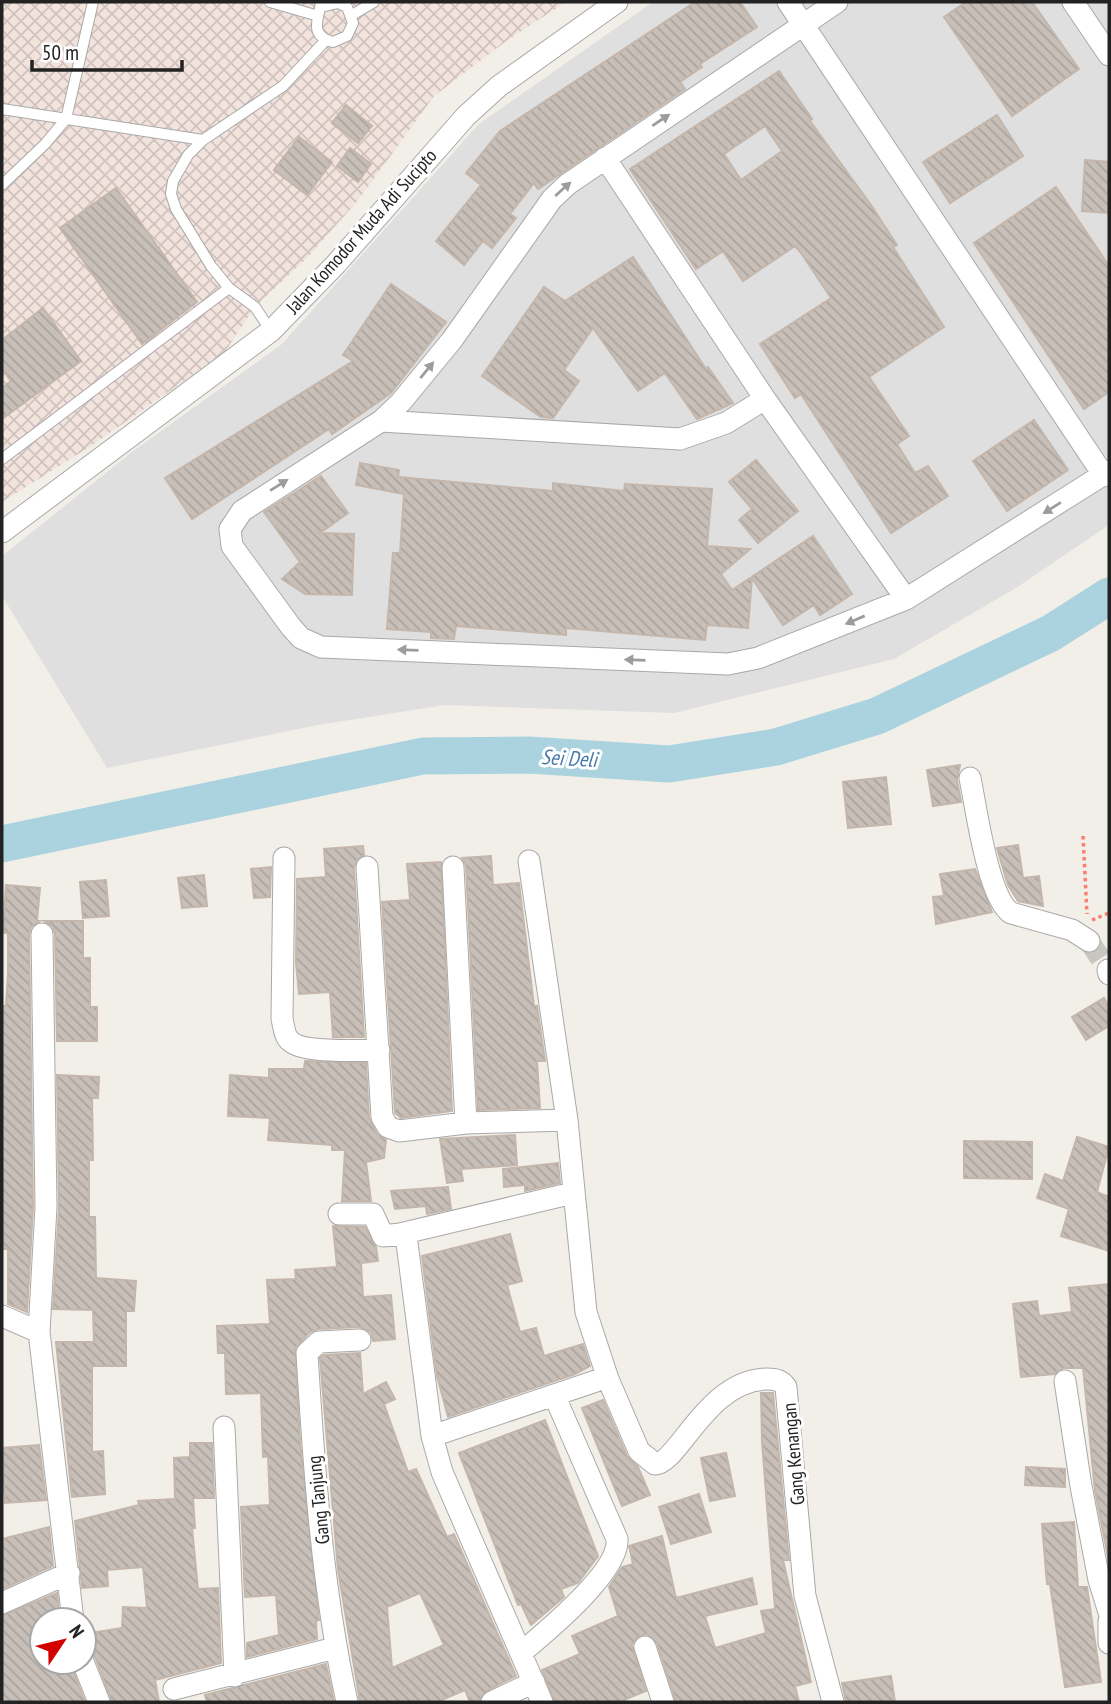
<svg xmlns="http://www.w3.org/2000/svg" width="1111" height="1704" font-family="'PT Sans Narrow',sans-serif">
<style>
.residential{fill:#e0dfdf}
.military{fill:url(#military-cross-hatch)}
.lines{fill:none;stroke-linecap:round;stroke-linejoin:round}
.river{stroke:#aad3df;stroke-width:37}
.building{fill:url(#building-back-hatch);stroke:#c4b6ab;stroke-width:2;fill-rule:evenodd}
.street-tunnel{stroke:#c8c6c1;stroke-width:21;stroke-dasharray:21 10;stroke-linecap:butt}
.lane-casing{stroke:#a9a9a9;stroke-width:12}
.street-casing{stroke:#a9a9a9;stroke-width:23}
.path{stroke:#fa8072;stroke-width:3.5;stroke-dasharray:3.5 3.5;stroke-linecap:butt}
.lane{stroke:#fff;stroke-width:10}
.street{stroke:#fff;stroke-width:21}
.oneway{fill:#9c9c9c}
.labels{text-anchor:middle;dominant-baseline:central;stroke-width:6;stroke-linejoin:round;paint-order:stroke}
.street-label{font-size:19px;fill:#222;stroke:#fff}
.water-label{font-size:21px;font-style:italic;fill:#4a7aab;stroke:#fff}
</style>
<defs>
<pattern id="military-cross-hatch" width="8" height="8" patternUnits="userSpaceOnUse" patternTransform="scale(1.75)"><rect width="8" height="8" fill="#f3e3dd"/><path d="M0 0l8 8M0 8l8-8" fill="none" stroke="#d0c2bd"/></pattern>
<pattern id="building-back-hatch" width="6" height="6" patternUnits="userSpaceOnUse" patternTransform="scale(1.75)"><rect width="6" height="6" fill="#c7bfb8"/><path d="M-1 5l2 2M0 0l6 6M5-1l2 2" fill="none" stroke="#aba49e"/></pattern>
</defs>
<rect width="100%" height="100%" fill="#f2efe9"/>
<path class="residential" d="M653 2H1109V525L1016 588 894 659 674 713 445 705 318 725 107 768 2 596V556L132 452 282 344 479 124Z"/>
<path class="military" d="M2 2H566L509 39 434 96 359 199 308 257 255 307 224 353 91 446 2 502Z"/>
<g class="lines">
<path class="river" d="M2 844 423 756 529 755 669 764 776 747 877 716 1051 633 1109 596"/>
</g>
<path class="building" d="M695 2H740L757 27 700 64 702 67 680 82 685 89 538 189 534 183 510 214 516 218 492 248 483 241 464 265 436 241 481 185 466 173 500 131Z
M966 2H1032L1079 69 1012 116 944 17Z
M779 71 812 119 810 121 871 205 897 245 893 247 944 327 869 377 909 436 897 444 915 473 928 466 948 496 891 533 801 394 795 398 760 344 831 298 801 253 795 246 743 281 723 251 696 269 630 169ZM765 126 782 151 741 180 724 154Z
M346 105 372 126 358 143 332 123Z
M997 115 1023 156 950 203 923 162Z
M299 137 332 162 307 195 274 170Z
M350 148 371 164 358 182 337 166Z
M1085 160 1109 162V213L1082 211Z
M1056 187 1109 266V392L1084 409 974 243Z
M116 188 197 302 142 344 60 228Z
M633 257 706 369 708 367 733 403 697 419 665 373 638 391 593 328 564 370 579 381 553 418 541 417 482 376 544 287 565 301Z
M391 284 446 322 391 393 332 434 329 429 192 519 165 478 353 361 343 355Z
M43 308 81 361 2 419V388L11 381 2 369V340Z
M1034 420 1068 470 1007 511 973 461Z
M756 460 798 511 758 543 739 520 752 509 729 482Z
M360 463 399 470 398 477 553 491V483L624 491 625 484 712 489 707 546 750 549 721 574 732 590 813 536 852 594 820 615 814 605 783 625 752 578 748 628 707 625 705 640 566 628V635L456 626 454 639 431 638V632L387 629 393 553H400L404 494 356 485Z
M321 476 348 513 320 533 354 534 352 595 305 594 282 579 300 562 264 512Z
M960 765 957 780 961 802 933 806 927 770Z
M886 777 891 824 848 828 843 782Z
M1018 845 1023 878 1039 876 1043 906 1018 901 1008 885 997 848Z
M363 846 364 855 356 861 354 868 364 1037H333L330 992 299 994 296 963 297 879 326 877 324 849Z
M491 856 493 885 519 883 534 1006H537L545 1061H537L540 1108 478 1110 466 866 462 858Z
M441 862 452 1111 401 1118 395 1113 382 902 410 900 407 864Z
M271 867 270 897 254 898 251 869Z
M975 869 992 912 936 924 933 897 944 896 940 874Z
M204 875 207 906 182 908 178 878Z
M106 880 109 916 83 918 80 882Z
M6 885 40 888 37 921H40L31 927 29 934 33 1207 27 1312 8 1304V1249H3L2 1227V1006H6L8 974V933H3Z
M44 921H83V958H90V1007H97V1041H57L55 934 53 927Z
M1104 998 1109 1007V1026L1086 1040 1072 1017Z
M305 1061 366 1063 369 1118 377 1134 386 1140 384 1158 366 1162 371 1201H342L345 1150H332V1145L268 1140 270 1118 228 1116 230 1075 269 1078V1069H304Z
M57 1075 99 1077 98 1098H92L93 1160H89V1217H95L96 1278 136 1281 134 1311H126V1366H92V1452L103 1451 105 1494 72 1497 56 1342H94L93 1310 53 1309 59 1208Z
M515 1135 517 1165 461 1169 463 1181 447 1183 440 1139Z
M1077 1137 1109 1147 1097 1192 1109 1197V1251L1061 1236 1069 1209 1037 1198 1045 1174 1063 1181Z
M964 1141 1032 1142V1179L964 1178Z
M558 1163 560 1183 525 1191V1185L504 1187 503 1169Z
M448 1187 451 1209 427 1214 426 1206 395 1209 391 1191Z
M333 1226 365 1227 376 1247 378 1261 361 1263 363 1297 391 1295 395 1339 373 1341 371 1332 360 1327 318 1329 310 1332 295 1348 300 1442 319 1620 316 1621 317 1639 247 1657V1643L279 1635 276 1595 245 1597 241 1507 270 1505 268 1456 263 1457 261 1393 226 1394 225 1353H218L217 1326 270 1324 267 1280 296 1279 295 1270 337 1267Z
M510 1234 522 1281 507 1285 520 1332 536 1328 544 1356 583 1344 590 1366 575 1374 448 1417 437 1376 422 1256Z
M1109 1284V1562L1095 1491 1083 1368H1064L1055 1374 1021 1377 1013 1304 1037 1301 1039 1316 1072 1312 1069 1288Z
M360 1353 363 1394 386 1382 395 1399 384 1404 408 1472 416 1469 447 1537 454 1534 516 1676 486 1691 479 1702H470L465 1690 437 1702H360L338 1570 320 1358 324 1355ZM420 1593 444 1645 392 1668 387 1607Z
M761 1393H773L789 1560H783L811 1682 795 1686 799 1702H676L657 1643 647 1634 636 1638 632 1645 646 1691 619 1702H555L542 1670 580 1654 572 1636 618 1616 609 1587 622 1567 633 1564 629 1546 662 1536 676 1598 752 1578 757 1604 705 1616 715 1648 766 1633 761 1611 775 1609 762 1442Z
M603 1400 627 1456 638 1467 650 1495 622 1506 582 1408Z
M545 1420 598 1556 578 1583 561 1589 564 1597 531 1625 521 1604 518 1605 459 1453Z
M190 1443H212L214 1498H193L195 1528H192L198 1589 218 1588 221 1663 155 1680 159 1702H112L95 1657 84 1649V1634L122 1628 123 1607 147 1608 143 1567 107 1570 108 1586 82 1588 75 1521 139 1505 138 1501 175 1499 174 1458 190 1457Z
M39 1445 46 1500 5 1503 2 1448Z
M726 1453 735 1496 710 1501 701 1458Z
M1026 1467 1065 1469V1487L1025 1485Z
M699 1494 711 1532 671 1544 659 1507Z
M1074 1522 1078 1587H1087L1101 1682 1065 1687 1050 1584H1047L1042 1524Z
M49 1527 53 1566 2 1589V1539Z
M57 1593 60 1620H42V1662H70L85 1702H56L55 1699 44 1702H2V1616Z
M326 1664 334 1702H207L205 1695Z
M891 1676 895 1702H846L842 1683Z"/>
<g class="lines">
<path class="street-tunnel" d="M1089 941 1108 970"/>
<defs>
<path id="lane" d="M270 2 315 15
M321 7 338 3 347 7 353 23 347 36 333 42C308 35 319 19 321 2
M352 15 374 2
M2 109 203 140
M2 185 45 144 66 119 93 2
M271 331 255 307 229 288 211 266 176 209 171 194 173 181 188 155 203 140 283 86 326 40
M2 459 229 288"/>
<path id="street" d="M788 2 1104 476
M837 2 568 184 552 199 452 340 401 402 381 421 242 511 230 529 232 546 291 627 301 638 321 647 728 664 758 658 906 599 1109 471
M1073 2 1109 55
M605 158 765 399 906 599
M381 421 680 439 726 423 765 399
M2 532 271 331 336 264 466 116 499 86 617 2
M970 778C976 807 988 898 1011 913L1072 930 1089 941
M284 858 282 1019C284 1026 284 1035 289 1040 301 1054 360 1050 379 1050
M529 861 567 1120 586 1312 608 1379 639 1451 655 1464C678 1464 707 1380 767 1379 775 1379 781 1380 786 1387L805 1596 833 1702
M367 867 382 1117 388 1127 399 1131 466 1123 567 1120
M453 867 466 1123
M42 934 46 1207 39 1332 73 1620
M1108 970 1109 974
M339 1214H373L383 1236 400 1234 573 1193
M407 1243 432 1436 442 1472 542 1702
M2 1316 39 1332
M1065 1381 1081 1486 1099 1580 1109 1612
M224 1427 235 1676
M432 1436 596 1381
M2 1603 69 1573
M1109 1621V1643
M645 1647 663 1702
M522 1652C547 1631 620 1571 617 1539L555 1397
M83 1662 99 1702
M174 1689 335 1648
M347 1702C322 1587 314 1470 307 1353L319 1342 360 1340
M492 1702 534 1682"/>
</defs>
<use href="#lane" class="lane-casing"/>
<use href="#street" class="street-casing"/>
<path class="path" d="M1083 836 1087 914
M1092 920 1109 913"/>
<use href="#lane" class="lane"/>
<use href="#street" class="street"/>
</g>
<defs><path id="oneway-solid" d="M-6-.8H1V-3.2L6.5 0L1 3.2V.8H-6Z" transform="scale(1.75)"/></defs>
<g class="oneway">
<use href="#oneway-solid" transform="translate(661 120) rotate(-34)"/>
<use href="#oneway-solid" transform="translate(563 189) rotate(-42)"/>
<use href="#oneway-solid" transform="translate(427 370) rotate(-51)"/>
<use href="#oneway-solid" transform="translate(279 485) rotate(-32)"/>
<use href="#oneway-solid" transform="translate(1052 508) rotate(148)"/>
<use href="#oneway-solid" transform="translate(855 620) rotate(157)"/>
<use href="#oneway-solid" transform="translate(408 650) rotate(-178)"/>
<use href="#oneway-solid" transform="translate(635 660) rotate(-178)"/>
</g>
<g class="labels">
<g class="street-label">
<text transform="translate(361 231) rotate(-48)">Jalan Komodor Muda Adi Sucipto</text>
<text transform="translate(793 1454) rotate(-95)">Gang Kenangan</text>
<text transform="translate(318 1500) rotate(-96)">Gang Tanjung</text>
</g>
<g class="water-label">
<text transform="translate(569 758) rotate(3)">Sei Deli</text>
</g>
</g>
<rect width="1111" height="1704" fill="none" stroke="#222222" stroke-width="7"/>
<g transform="translate(63 1641) rotate(55)"><circle r="33" fill="#ffffff" stroke="#a7a7a7" stroke-width="2"/>
<path d="M0-5L12 26L0 18L-12 26Z" fill="#d40000"/>
<text y="-10" font-size="19" font-weight="bold" text-anchor="middle" fill="#222222">N</text>
</g>
<path d="M32 60v10h150v-10" fill="none" stroke="#222222" stroke-width="3.5"/>
<text x="42" y="60" font-size="21" fill="#222222" stroke="#ffffff" stroke-width="5" paint-order="stroke">50 m</text>
</svg>
